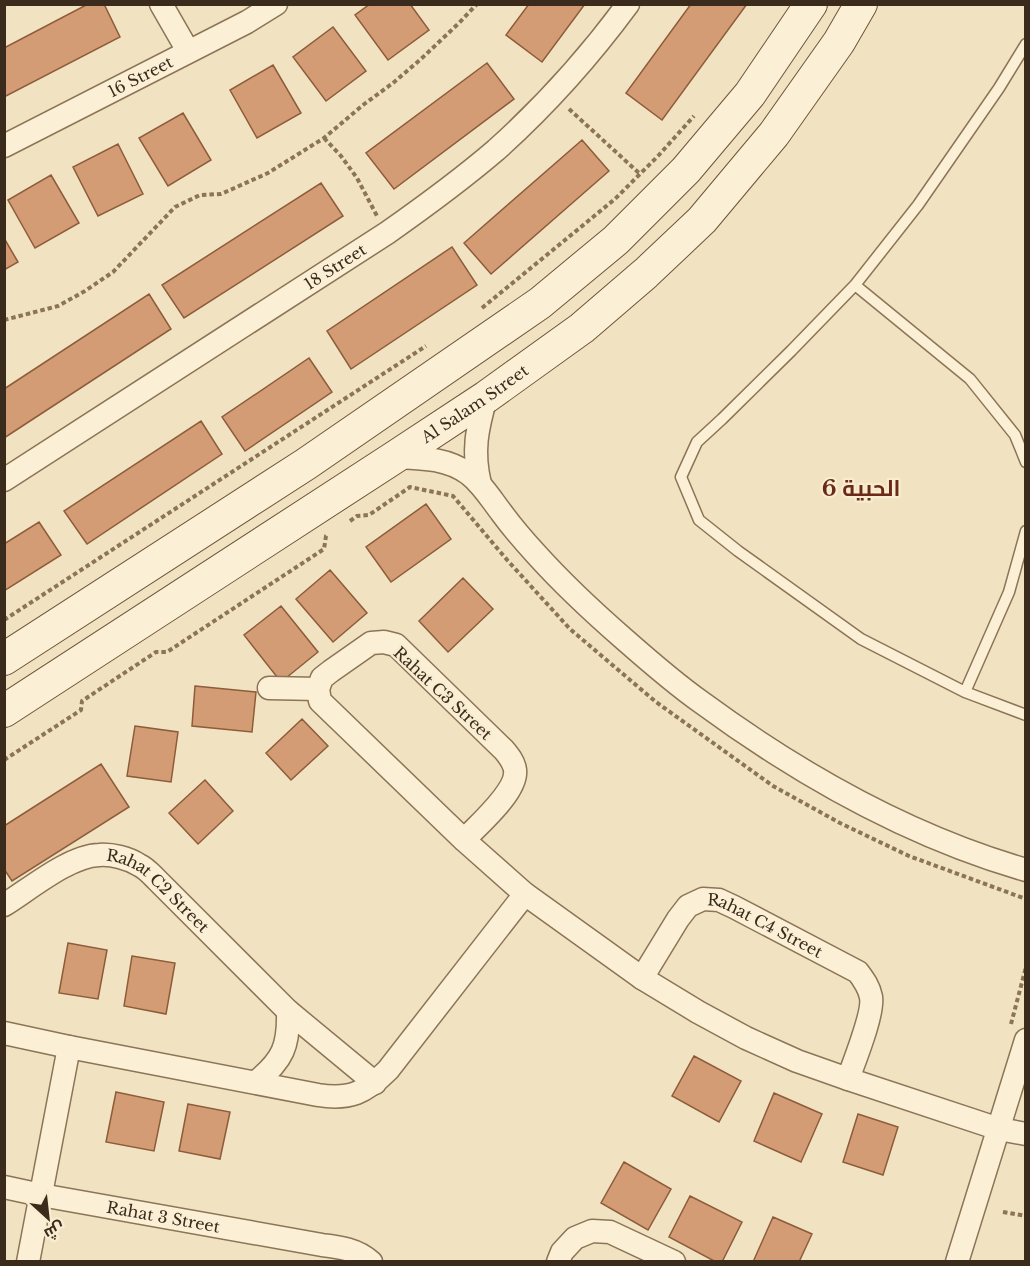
<svg xmlns="http://www.w3.org/2000/svg" width="1030" height="1266" font-family="'Libre Baskerville',Cairo,serif">
<style>
.building{fill:#d39c74;stroke:#8d5c3b;stroke-width:1.5}
.lines{fill:none;stroke-linecap:round;stroke-linejoin:round}
.lane-casing{stroke:#8c7457;stroke-width:13}
.street-casing{stroke:#8c7457;stroke-width:25}
.secondary-casing{stroke:#6e543a;stroke-width:34}
.path{stroke:#8c7457;stroke-width:4;stroke-dasharray:4.5 3;stroke-linecap:butt}
.lane{stroke:#fbf0d5;stroke-width:10}
.street{stroke:#fbf0d5;stroke-width:22}
.secondary{stroke:#fbf0d5;stroke-width:32}
.labels{text-anchor:middle;dominant-baseline:central;stroke-width:4.5;stroke-linejoin:round;paint-order:stroke}
.street-label{font-size:16px;fill:#3b2b1c;stroke:#f8edd1}
.district-label{font-size:22px;font-weight:bold;fill:#6b2a18;stroke:#f8edd1}
</style>
<rect width="100%" height="100%" fill="#f1e3c1"/>
<path class="building" d="M88 4H104L120 37 4 97V48Z
M370 4H410L429 30 388 60 355 15Z
M529 4H585L542 62 506 35Z
M691 4H747L662 120 626 93Z
M333 27 366 71 326 101 293 57Z
M487 63 514 99 394 189 366 153Z
M273 65 301 113 257 138 230 90Z
M183 113 211 160 168 186 139 138Z
M582 140 609 171 491 274 464 243Z
M118 144 143 194 98 216 73 167Z
M51 175 79 223 35 248 8 200Z
M321 183 343 216 184 318 162 285Z
M4 238 18 262 4 270Z
M452 247 477 285 351 369 327 331Z
M149 294 171 329 4 438V389Z
M309 358 332 392 245 451 222 417Z
M201 421 222 454 87 544 64 511Z
M426 504 451 539 391 582 366 547Z
M39 522 61 555 4 591V544Z
M330 570 367 613 333 642 296 599Z
M463 578 493 609 448 652 419 621Z
M281 606 318 652 281 682 244 635Z
M195 686 256 692 252 732 192 726Z
M302 719 328 746 291 780 266 753Z
M135 726 178 732 171 782 127 776Z
M101 764 129 807 12 881 4 869V826Z
M205 780 233 811 198 844 169 813Z
M68 943 107 950 98 999 59 993Z
M132 956 175 963 166 1014 124 1006Z
M694 1056 741 1081 719 1122 672 1096Z
M116 1092 164 1102 154 1151 106 1142Z
M774 1093 822 1114 801 1162 754 1141Z
M188 1104 230 1112 220 1159 179 1151Z
M858 1114 898 1127 883 1175 843 1162Z
M624 1162 671 1189 648 1230 601 1203Z
M690 1196 742 1222 722 1262H716L669 1237Z
M773 1217 812 1234 799 1262H753Z"/>
<g class="lines">
<defs>
<path id="lane" d="M855 285 918 205 999 88 1026 44
M1026 462 1015 435 970 379 855 285 791 351 722 419 697 442 681 477 699 520 738 551 861 639 965 692 1026 715
M965 692 1009 592 1026 531"/>
<g id="street">
<path d="M161 4 188 51"/>
<path id="s1" d="M4 146 247 22 276 4"/>
<path d="M395 457C422 458 447 458 469 474 482 484 491 499 501 512 512 527 524 541 536 554 563 584 593 612 624 639 649 661 674 683 701 702 799 774 908 836 1026 870"/>
<path id="s2" d="M4 480 387 233C424 207 461 180 496 150 545 106 589 57 628 4"/>
<path d="M480 484C472 451 477 429 486 397"/>
<path d="M269 688 318 689"/>
<path d="M464 840C478 825 518 791 515 770 514 762 509 756 504 750L396 645 384 642 371 643 331 671 322 678 318 689 320 701 464 840 525 894 642 978 698 1012 746 1038 797 1061 848 1079 999 1129 1026 1134"/>
<path id="s3" d="M4 905C30 889 69 856 99 855 112 854 128 858 139 865 146 868 152 875 157 880L288 1011 375 1083"/>
<path id="s4" d="M642 978 678 919 688 906 703 899 719 900 734 907 858 972C864 980 869 987 871 997 874 1013 854 1062 848 1079"/>
<path d="M4 1033 69 1047 318 1095C350 1100 365 1093 388 1070L525 894"/>
<path d="M256 1082C283 1060 289 1046 288 1011"/>
<path id="s5" d="M4 1187 41 1195 322 1245C339 1247 357 1249 371 1262"/>
<path d="M28 1262 69 1047"/>
<path d="M558 1262 562 1252 575 1238 592 1231 610 1232 674 1262"/>
<path d="M957 1262 1026 1040"/>
</g>
<g id="secondary">
<path d="M4 659 306 464 540 303 616 240 686 170 750 94 811 4"/>
<path id="s6" d="M4 711 395 457 486 397 582 328 646 273 702 220 774 134 839 42 861 4"/>
</g>
</defs>
<use href="#lane" class="lane-casing"/>
<use href="#street" class="street-casing"/>
<use href="#secondary" class="secondary-casing"/>
<path class="path" d="M569 109 640 174
M324 138 341 156 357 178 377 216
M482 308 615 199 658 156 694 116
M4 320 58 306 85 291 113 272 175 207 200 195 221 194 268 173 324 138 363 105 393 83 421 59 459 23 477 4
M350 521 357 516 369 515 410 487 453 496 508 561 570 629 656 702 773 786 840 823 909 856 1026 899
M4 620 426 346
M4 760 81 710 82 701 156 652H167L324 549 326 536 328 534
M1011 1024 1026 967
M1003 1212 1026 1216"/>
<use href="#lane" class="lane"/>
<use href="#street" class="street"/>
<use href="#secondary" class="secondary"/>
</g>
<g class="labels">
<g class="street-label">
<text stroke="none"><textPath href="#s1" startOffset="153">16 Street</textPath></text>
<text stroke="none"><textPath href="#s2" startOffset="394">18 Street</textPath></text>
<text stroke="none"><textPath href="#s6" startOffset="562">Al Salam Street</textPath></text>
<text transform="translate(443 693) rotate(43)">Rahat C3 Street</text>
<text stroke="none"><textPath href="#s3" startOffset="180">Rahat C2 Street</textPath></text>
<text stroke="none"><textPath href="#s4" startOffset="170">Rahat C4 Street</textPath></text>
<text stroke="none"><textPath href="#s5" startOffset="162">Rahat 3 Street</textPath></text>
</g>
<g class="district-label">
<text x="861" y="488">الحبية 6</text>
</g>
</g>
<rect width="1030" height="1266" fill="none" stroke="#3b2b1c" stroke-width="12"/>
<g transform="translate(48 1218) rotate(153)" stroke="#f8edd1" stroke-width="4.5" paint-order="stroke">
<path d="M0-4.5L10 22L0 15L-10 22Z" fill="#3b2b1c"/>
<text y="-9" font-size="16" font-weight="bold" text-anchor="middle" fill="#3b2b1c">ش</text>
</g>
</svg>
